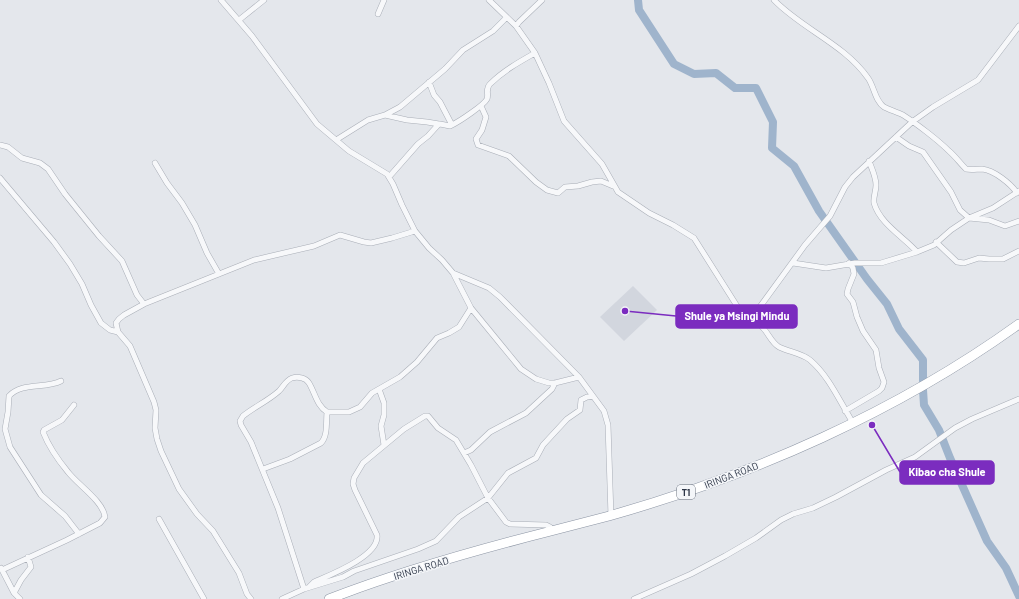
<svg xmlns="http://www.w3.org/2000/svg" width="1019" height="599" font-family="Barlow,sans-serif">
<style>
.built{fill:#d2d6de}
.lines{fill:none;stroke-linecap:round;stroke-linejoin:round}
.river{stroke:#9fb4cc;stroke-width:8}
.street-casing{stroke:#a9aeb7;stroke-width:6}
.highway-casing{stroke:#8b94a3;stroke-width:10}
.street{stroke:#f7f8fa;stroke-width:5}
.highway{stroke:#fff;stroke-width:9}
.labels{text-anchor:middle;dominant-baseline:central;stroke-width:3;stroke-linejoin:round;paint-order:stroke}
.shield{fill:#f4f6f9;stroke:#676e7b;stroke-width:1}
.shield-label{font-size:9px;font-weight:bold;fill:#2b3445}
.street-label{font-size:10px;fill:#2b3445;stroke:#f4f6f9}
.leader{fill:none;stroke:#7b2cbf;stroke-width:1.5}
.callout-dot{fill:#7b2cbf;stroke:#f4f6f9;stroke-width:1.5}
.callout{fill:#7b2cbf;stroke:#7b2cbf;stroke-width:1.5}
.callout-label{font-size:11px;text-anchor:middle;font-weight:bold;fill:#fff}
</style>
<rect width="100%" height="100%" fill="#e4e7ec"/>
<path class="built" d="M633 286 657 310 624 341 600 317Z"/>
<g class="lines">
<path class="river" d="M638 0 639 10 674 64 694 74 716 73 735 88H756L773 122 772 148 794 166 819 211 867 279 887 304 899 329 923 360V381
M923 390 924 405 939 430 950 458 987 541 1006 568 1019 596"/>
<defs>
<path id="street" d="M221 0 252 36 317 124 349 151 387 174 393 184 402 205 415 231 429 248 442 260 453 273 471 308 521 369 536 379 549 383H555L579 377
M489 0 516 26 535 53 549 83 564 121 602 164 618 192 649 213 673 225 694 238 737 306C745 315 755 320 763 328 769 334 771 342 779 347 789 352 801 353 810 360 829 376 840 402 853 423
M774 0C802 29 844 44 868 78 874 86 875 101 884 107 890 110 897 112 903 115 917 124 938 140 949 151 955 156 960 163 966 169 971 170 977 169 982 169 994 170 1011 184 1017 193
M378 14 384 0
M239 20 264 0
M516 26 519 22 542 0
M429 82 434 95 440 102 452 125
M481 106 486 117 482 130 476 139 478 145 509 156 536 182 547 190 558 193 565 187 578 186 592 182 601 181 613 186
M385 115 407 120 427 122 439 124
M896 137 909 146 923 152 951 192 960 210 969 218 989 220 1005 226 1019 221
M336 140 368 120 385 115 400 107 445 69 463 50 493 31 506 18
M0 145 8 147 22 158 40 163 48 169 65 194 99 236 122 261 137 295 144 304
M869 161C872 169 876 177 876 185 876 192 873 197 874 203 880 224 904 237 917 252
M155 163 167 183 182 203 195 225 207 253 219 274
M389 177 418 144 428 136 438 125 440 124 450 126 452 125C460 121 484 105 487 99 489 94 485 89 490 84 503 71 519 62 535 53
M0 178 54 242 70 264 82 284 91 305 101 323 110 330 118 332
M936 242 957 262 964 263 979 258 989 259H1003L1019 251
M793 263 826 268 855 263H881L917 252 934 245 951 230 969 218 993 208 1019 191
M453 273 489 288 500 297 579 377 604 411 608 425 611 516
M751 319 805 245 830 216 845 187 853 177 912 122 933 107 978 80 1019 26
M61 381C45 389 22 382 9 396L8 412 5 429 10 447 41 495 65 516 79 534
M379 389 384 403V415L381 426 384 445
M845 411 879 391 882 388 884 382 879 368 876 350 863 331 857 317 853 302 847 294 848 289 854 274 853 268 849 263
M464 453 471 450 490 432 526 413 552 389 555 383
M263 469 290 459 321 443C328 436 326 422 327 412
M159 519 204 599
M1 568 14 593 20 599
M2 570 67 540 100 523 105 517C103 501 78 485 68 472 58 460 49 447 43 432L44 430 62 420 74 405
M309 587 314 582C330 575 380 556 377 535L355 490 353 484 354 478 363 463 404 429 425 416H428L438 428 456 440 471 465 488 498 506 522 510 524 546 525 550 527 552 530
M304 589 278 508 251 442 241 425 240 421 243 416C254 407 268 401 279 391 283 387 286 380 292 378 298 376 306 378 309 383 315 393 317 406 327 412H349L360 407 372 393 400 377 417 362 437 338 449 333 459 327 471 308
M14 593 21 580 31 567 28 557
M251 599 247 594 239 573 213 531 197 514 179 489 161 451 157 439 155 428 156 410 154 402 130 346 118 332 116 323 119 319 124 315 144 304 254 260 314 246 340 235 364 242 371 243 392 238 415 231
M282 599 304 589 343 577 354 571 418 549 436 541 459 517 488 498 508 473 536 458 543 445 567 419 580 410 581 400 587 397 593 396
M634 599 691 574 725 556 756 538 781 520 793 514 813 508 836 497 886 470 915 457 955 428 972 419 1019 399"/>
<path id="highway" d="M329 599C401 571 476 550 551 531 571 526 590 521 609 516 753 475 897 412 1019 324"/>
</defs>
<use href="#street" class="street-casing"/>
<use href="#highway" class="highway-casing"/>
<use href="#street" class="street"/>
<use href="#highway" class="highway"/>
</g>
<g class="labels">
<rect class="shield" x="677" y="485" width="18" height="14" rx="3"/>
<g class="shield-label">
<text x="686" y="492">T1</text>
</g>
<g class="street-label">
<text transform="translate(731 475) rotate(-21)">IRINGA ROAD</text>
<text transform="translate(421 568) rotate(-17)">IRINGA ROAD</text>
</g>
</g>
<path class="leader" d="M625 311L676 316M872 425L900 472"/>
<g class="callout-dot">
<circle cx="625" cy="311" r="4"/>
<circle cx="872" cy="425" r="4"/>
</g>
<g class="callout">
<rect x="676" y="305" width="121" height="23" rx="4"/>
<rect x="900" y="461" width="94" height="23" rx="4"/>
</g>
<g class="callout-label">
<text x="737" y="320">Shule ya Msingi Mindu</text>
<text x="947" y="476">Kibao cha Shule</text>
</g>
</svg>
